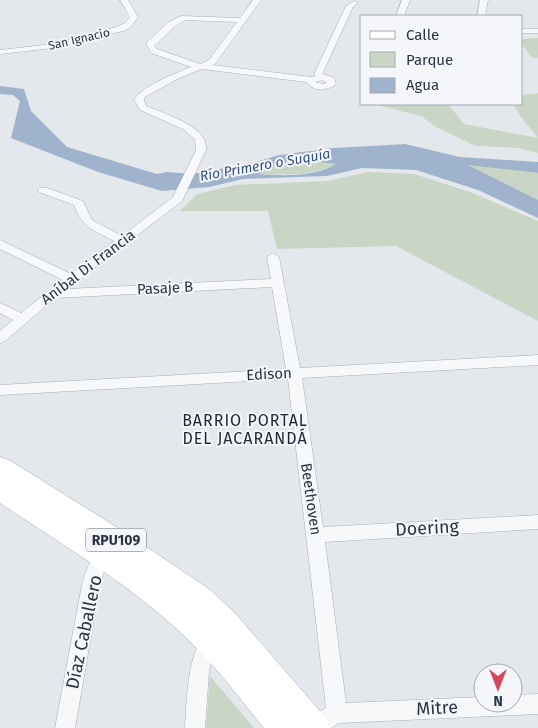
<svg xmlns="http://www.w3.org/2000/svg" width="538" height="728" font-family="'Fira Sans',sans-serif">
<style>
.green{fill:#c9d6c5}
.water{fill:#9fb4cc;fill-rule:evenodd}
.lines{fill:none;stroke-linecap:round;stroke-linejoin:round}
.minor-casing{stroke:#a9aeb7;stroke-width:1}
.primary-casing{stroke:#a3abb8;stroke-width:1}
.minor{fill:#f7f8fa;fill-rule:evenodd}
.primary{fill:#fff;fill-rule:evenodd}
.labels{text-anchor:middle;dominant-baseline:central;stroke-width:4;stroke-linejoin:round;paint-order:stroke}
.far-street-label{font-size:12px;fill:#2b3445;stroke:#f4f6f9}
.far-water-label{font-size:14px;font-style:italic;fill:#34527a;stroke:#f4f6f9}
.shield{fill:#f4f6f9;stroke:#676e7b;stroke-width:1}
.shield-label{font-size:14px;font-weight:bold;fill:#2b3445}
.street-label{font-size:15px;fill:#2b3445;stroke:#f4f6f9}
.neighbourhood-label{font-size:16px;letter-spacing:1px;fill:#1d2536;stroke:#f4f6f9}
.near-street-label{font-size:18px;fill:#2b3445;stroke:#f4f6f9}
</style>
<rect width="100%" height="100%" fill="#e4e7ec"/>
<path class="green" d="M538 38V58H532L522 44V39Z
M538 93V153L518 148 476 146 436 127 421 116 373 104H448L464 124 538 138 521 117 513 104H522V95Z
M303 160 336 164C313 177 284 174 258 174L267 167Z
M466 164 538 173V200Z
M368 172 414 174 470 192 538 221V321L396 246 277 249 268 211H180L197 194 236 185 327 181Z
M210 676 254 728H206Z"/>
<path class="water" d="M0 86 24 89 31 111 67 147 157 174 167 172 192 174 252 163 279 155 334 148 405 144 460 157 538 162V173L468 165 538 200V218L478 190 416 170 362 168 327 176 243 179 209 187 162 191 98 172 11 138 20 101 13 95 0 94ZM303 160 336 164C315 177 282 176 259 174L267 167Z"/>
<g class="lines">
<defs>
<path id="minor" d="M120 0H128L138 17 131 27 123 31 53 48 0 54V50L53 44 117 27 125 23 130 17Z
M253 0H261L215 64 212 65 311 77 315 76V72L346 6 354 1 358 3 353 7 323 72V74L334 78 336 84C327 91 314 92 306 82L202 69 179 78 145 97 144 99 146 106C164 114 209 126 206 150L182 201 67 289 271 279 267 257 273 253 279 257 300 368 538 355V365L302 378 323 527 538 515V529L325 542 346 703 483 697V703H513V695L538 694V714L339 723 331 728H302L305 721 326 708 288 379 0 395V385L286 369 272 287 55 298 5 341 0 343V331L13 320 0 313V303L21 313 63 280 0 249V240L71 274 114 241C94 230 82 228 74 205L39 192 38 190 39 188H47L83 201 92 220 122 236 173 197 196 150 195 139 183 129 140 110 134 99C145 85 174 74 191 67L151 53 146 43 169 22 181 16 240 18ZM185 20 237 22 209 60 200 64 157 49 154 46 175 26ZM322 80 327 83 323 84 315 82Z
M402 0H410L404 16H396Z
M480 0H488L485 16H477Z
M522 29H538V33H522Z
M107 545 113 547 116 553 103 574 100 585 75 728H55L82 585C86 571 92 551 107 545Z
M211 630 218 632 220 639 213 654 209 671 205 728H185C187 694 187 663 204 632Z"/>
<path id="primary" d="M0 457 9 460 126 533 209 589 234 612 325 717 330 728H264C237 695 211 660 179 631 125 581 61 544 0 503Z"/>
</defs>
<use href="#minor" class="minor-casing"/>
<use href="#primary" class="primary-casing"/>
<use href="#minor" class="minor"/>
<use href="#primary" class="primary"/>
</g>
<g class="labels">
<g class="far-street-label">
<text transform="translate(79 39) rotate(-13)">San Ignacio</text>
</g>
<g class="far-water-label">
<text transform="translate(265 165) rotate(-10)">Río Primero o Suquía</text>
</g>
<rect class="shield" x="86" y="528.5" width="60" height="23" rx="4"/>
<g class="shield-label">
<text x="116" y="540">RPU109</text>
</g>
<g class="street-label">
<text transform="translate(88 267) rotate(-37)">Aníbal Di Francia</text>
<text transform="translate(165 288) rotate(-3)">Pasaje B</text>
<text transform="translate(269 374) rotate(-3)">Edison</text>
<text transform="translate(311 499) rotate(82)">Beethoven</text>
</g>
<g class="neighbourhood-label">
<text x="245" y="420">BARRIO PORTAL<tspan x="245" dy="18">DEL JACARANDÁ</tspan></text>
</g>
<g class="near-street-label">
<text transform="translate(427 528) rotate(-3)">Doering</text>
<text transform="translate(84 632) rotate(-78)">Díaz Caballero</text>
<text transform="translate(437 708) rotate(-3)">Mitre</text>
</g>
</g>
<rect x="360" y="15" width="162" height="90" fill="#f4f6f9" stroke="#a4a8b1"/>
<rect x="370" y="31" width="25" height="8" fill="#ffffff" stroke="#a4a8b1"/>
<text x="406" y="40" font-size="15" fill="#2b3445">Calle</text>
<rect x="370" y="52" width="25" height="15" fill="#c9d6c5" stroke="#a4a8b1"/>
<text x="406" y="65" font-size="15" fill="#2b3445">Parque</text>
<rect x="370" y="78" width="25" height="15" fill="#9fb4cc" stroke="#a4a8b1"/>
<text x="406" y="90" font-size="15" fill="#2b3445">Agua</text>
<g transform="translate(498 688) rotate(180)"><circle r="24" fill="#f4f6f9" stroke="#a4a8b1"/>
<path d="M0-4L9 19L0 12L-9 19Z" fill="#d1495b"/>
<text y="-8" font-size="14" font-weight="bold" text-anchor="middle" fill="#2b3445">N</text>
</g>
</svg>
